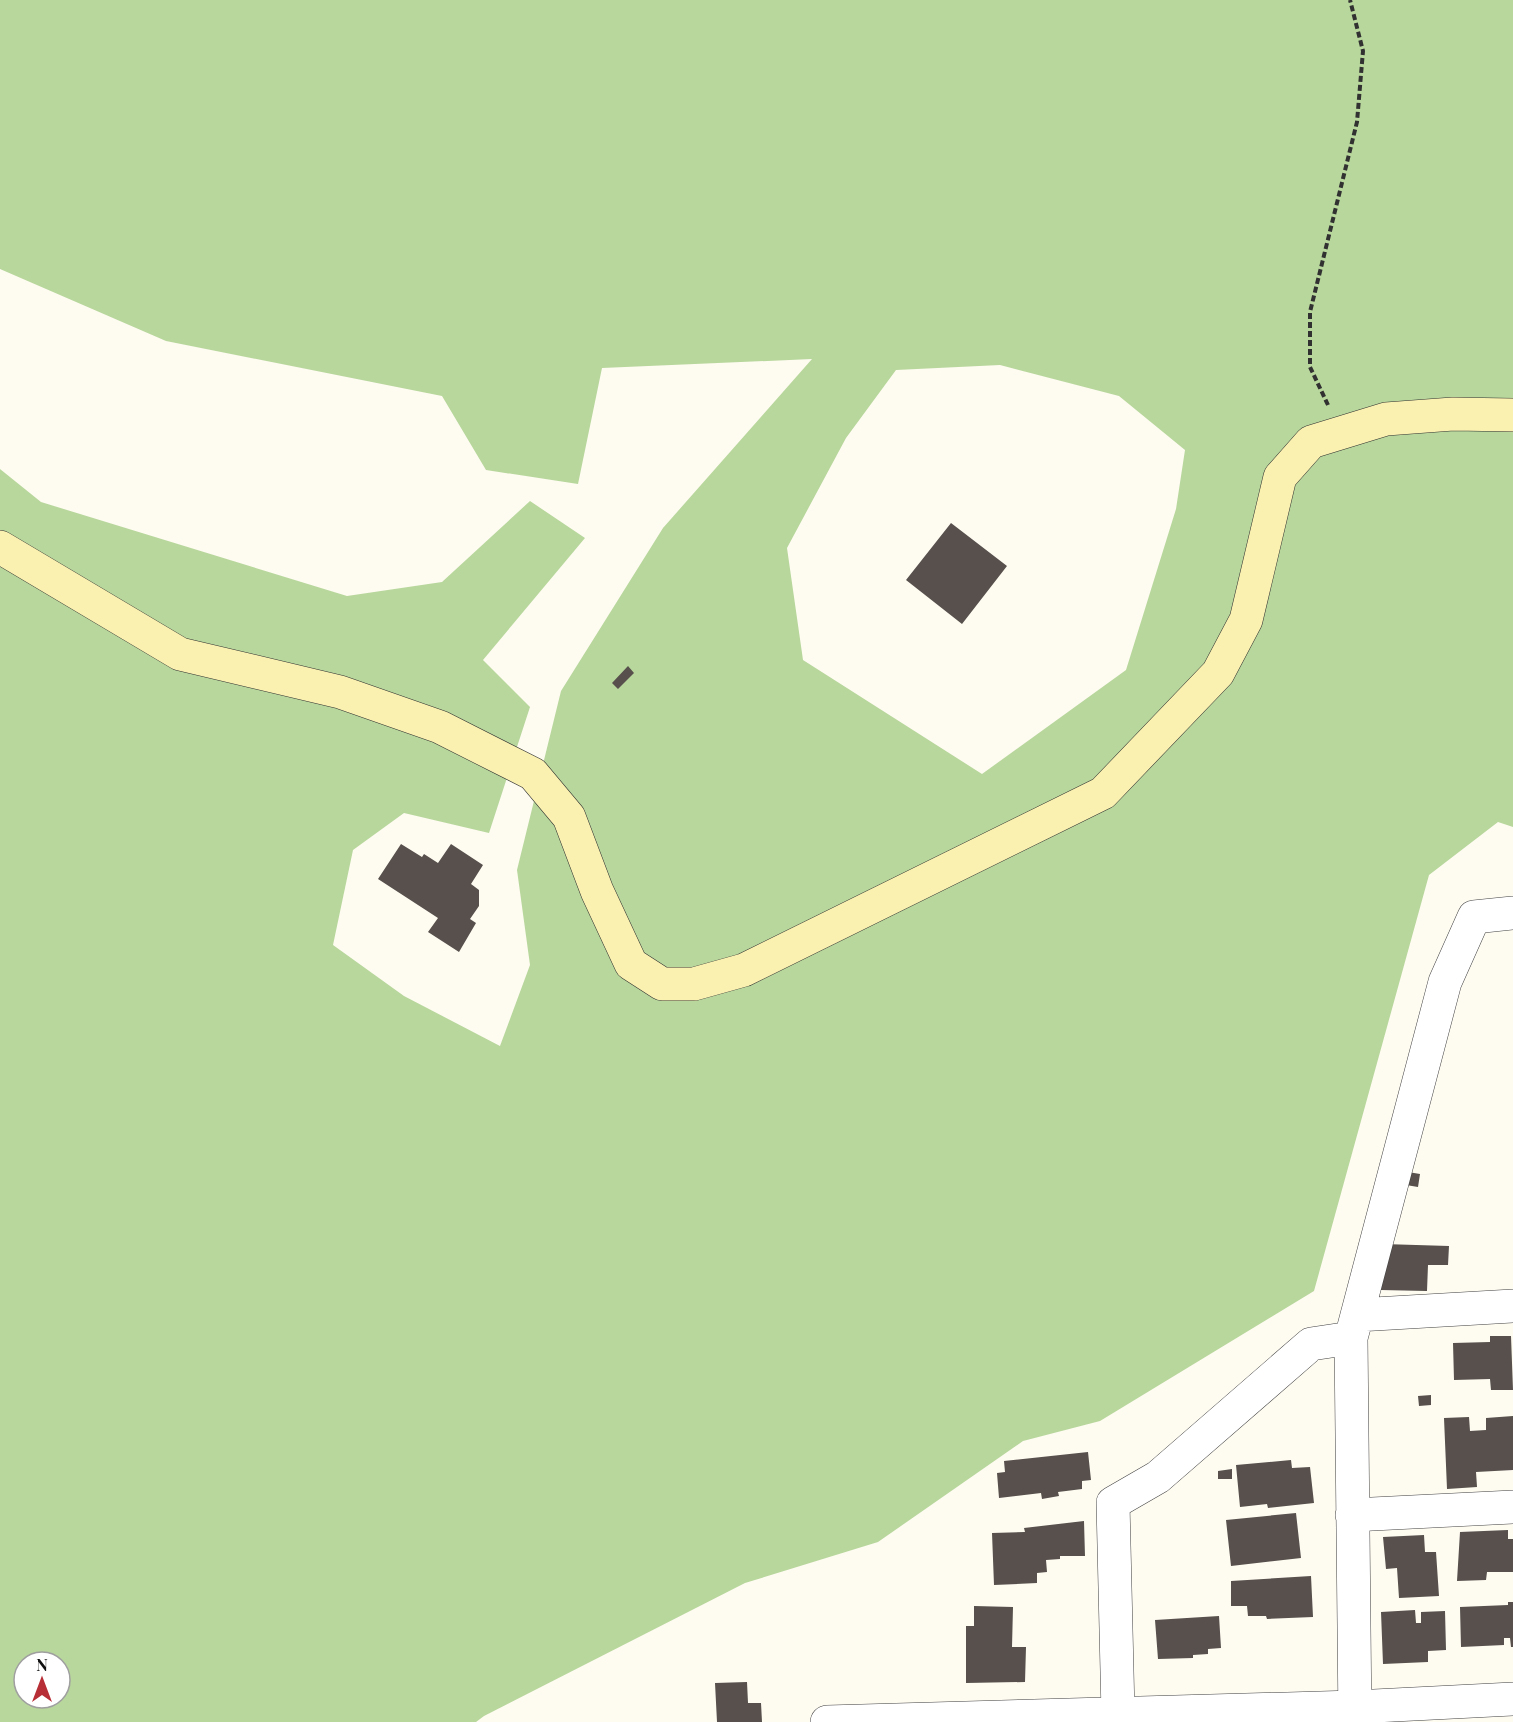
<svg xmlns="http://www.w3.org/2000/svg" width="1513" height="1722" font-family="'Playfair Display',serif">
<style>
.forest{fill:#b8d79c;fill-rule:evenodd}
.building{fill:#57504c}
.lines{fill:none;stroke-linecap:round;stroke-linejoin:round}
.street-casing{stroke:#424242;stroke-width:34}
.secondary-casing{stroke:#313131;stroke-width:34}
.path{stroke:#313131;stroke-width:4;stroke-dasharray:6 3;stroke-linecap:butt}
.street{stroke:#fff;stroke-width:33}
.secondary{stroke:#faf1b0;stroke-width:33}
</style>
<rect width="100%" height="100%" fill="#fefbf1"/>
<path class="forest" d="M0 0H1513V827L1498 822 1429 875 1314 1291 1100 1421 1023 1441 878 1542 745 1583 484 1716 476 1722H0V469L41 502 347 596 442 582 530 501 585 538 483 660 530 707 489 833 404 813 353 850 333 945 404 996 500 1046 530 965 517 870 561 691 663 528 812 359 602 368 578 484 486 470 442 396 166 341 0 269ZM1000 365 1119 396 1185 450 1176 509 1126 670 982 774 803 660 787 548 846 438 896 370ZM24 1662H60V1698H24Z"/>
<path class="building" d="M951 523 1007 566 962 624 906 580Z
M628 666 634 673 618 689 612 683Z
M401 844 422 857 424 854 438 863 451 844 483 865 471 884 479 890V906L470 919 476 923 459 952 428 932 438 918 378 879Z
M1396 1170 1420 1174 1418 1187 1394 1183Z
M1383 1244 1449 1246 1448 1265H1428L1427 1291 1381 1290Z
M1490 1336H1511L1513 1390H1491L1490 1379 1454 1380 1453 1343 1490 1342Z
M1431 1395V1405L1419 1406 1418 1396Z
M1513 1416V1470L1476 1472 1477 1487 1447 1489 1444 1418 1469 1417 1470 1431 1486 1430V1418Z
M1088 1452 1091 1480 1082 1481V1489L1058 1492 1059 1496 1042 1499 1041 1493 999 1498 997 1473 1005 1472 1004 1461Z
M1291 1460 1292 1468 1310 1467 1314 1503 1268 1508 1267 1504 1240 1507 1236 1465Z
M1232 1469V1479H1218V1471Z
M1296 1513 1301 1558 1231 1566 1226 1520Z
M1084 1521 1085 1556H1060V1559L1046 1560 1047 1572 1037 1573V1583L994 1585 992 1533 1025 1532 1024 1528Z
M1508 1530V1539H1513V1572H1487L1486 1580 1457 1581 1460 1532Z
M1424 1535 1425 1552H1436L1439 1596 1399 1598 1397 1568 1386 1569 1383 1537Z
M1311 1576 1313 1617 1267 1619 1266 1616H1248L1247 1606H1231V1581Z
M1508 1602H1513V1647H1511L1510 1638H1504V1645L1461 1647 1460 1607 1508 1605Z
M974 1606 1013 1607 1012 1647H1026L1025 1682 966 1683V1626H974Z
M1415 1610 1416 1623H1421V1612L1445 1611 1446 1650 1428 1651V1662L1383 1664 1381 1612Z
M1219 1616 1221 1648 1208 1649V1654L1193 1655V1658L1158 1659 1155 1620Z
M747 1682 748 1703H761L762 1722H717L715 1683Z"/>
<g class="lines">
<defs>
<path id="street" d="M1357 1315 1513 1306
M1352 1515 1513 1507
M1118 1713 1113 1503 1158 1477 1311 1344 1351 1338
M827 1722 1354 1707 1513 1699
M1355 1722 1351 1338 1445 982 1474 917 1513 913"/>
<path id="secondary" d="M0 547 180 654 340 692 440 727 533 774 569 817 597 891 631 964 662 984H694L744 970 1103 793 1218 673 1246 620 1280 477 1311 442 1386 419 1453 414 1513 415"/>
</defs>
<use href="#street" class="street-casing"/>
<use href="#secondary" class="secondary-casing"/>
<path class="path" d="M1328 405 1310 367V312L1357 122 1363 51 1350 0"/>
<use href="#street" class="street"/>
<use href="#secondary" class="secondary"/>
</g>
<g transform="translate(42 1680)"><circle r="28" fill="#ffffff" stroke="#9f9f9f" stroke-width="1.5"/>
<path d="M0-4.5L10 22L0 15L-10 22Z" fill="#b82e37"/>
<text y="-9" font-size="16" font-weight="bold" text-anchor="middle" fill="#0f0f0f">N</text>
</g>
</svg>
